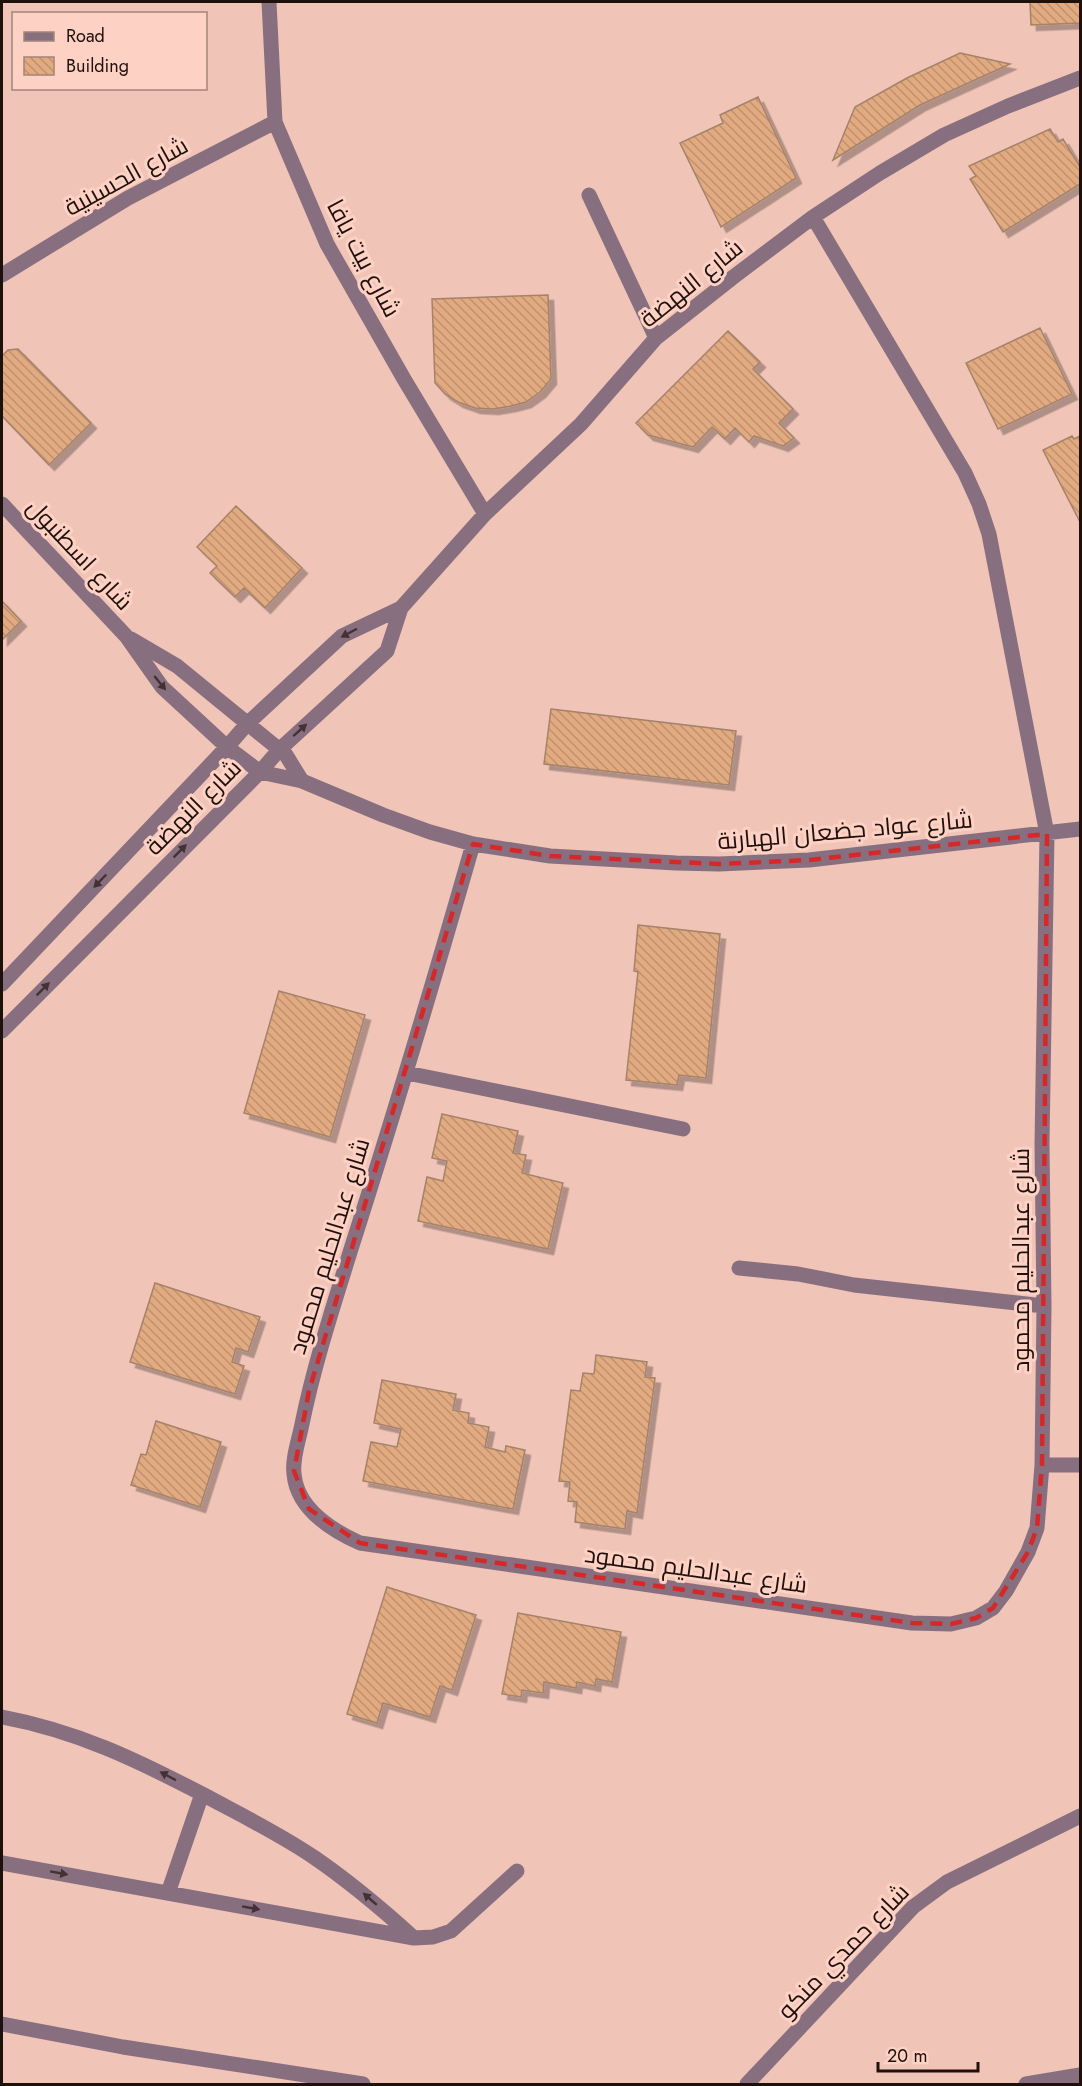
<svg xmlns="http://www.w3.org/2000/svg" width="1082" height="2086" font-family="Jost,Cairo,sans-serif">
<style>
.building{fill:url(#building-back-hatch);stroke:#a4836b;stroke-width:1.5;filter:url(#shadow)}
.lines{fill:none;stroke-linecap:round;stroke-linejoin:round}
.minor{stroke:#886f80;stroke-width:15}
.oneway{fill:#433134}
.marked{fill:none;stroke:#d62828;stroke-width:4.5;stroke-dasharray:12 8;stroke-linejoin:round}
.labels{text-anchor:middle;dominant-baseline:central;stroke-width:6;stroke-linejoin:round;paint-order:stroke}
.street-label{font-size:24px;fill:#1e100b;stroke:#fdd1c3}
</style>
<defs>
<pattern id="building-back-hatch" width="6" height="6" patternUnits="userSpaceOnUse" patternTransform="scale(1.5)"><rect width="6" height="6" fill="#e1aa80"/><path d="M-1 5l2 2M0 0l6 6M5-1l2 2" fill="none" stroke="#c1916d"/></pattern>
<filter id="shadow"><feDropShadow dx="5.5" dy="5.5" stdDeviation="0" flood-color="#0004"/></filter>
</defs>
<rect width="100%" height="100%" fill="#f0c4b7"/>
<path class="building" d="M1030 2H1080V23L1031 25Z
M960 53 1010 64 920 105 833 160 855 107 907 78Z
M758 97 796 178 721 227 680 143 723 123 720 115Z
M1050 129 1058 142 1063 139 1080 167V184L1003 232 970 179 976 176 969 166Z
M548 295 551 379 540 392 526 402 511 406 493 409 475 408 458 402 445 394 435 383 432 299Z
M1040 328 1072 394 998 429 966 363Z
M728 331 760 362 753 369 793 409 779 423 794 438 783 446 754 436 749 442 735 428 725 439 712 427 693 447 648 435 636 423Z
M18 349 91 423 49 465 2 416V356L8 350Z
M1072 436 1074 439 1080 436V522L1043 450Z
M236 506 302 568 265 608 244 588 235 597 210 573 217 566 197 547Z
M2 601 21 621 2 640Z
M551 709 736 731 729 785 544 764Z
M638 925 720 934 706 1078 679 1075 677 1085 626 1080 638 972 634 971Z
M279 991 365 1015 330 1137 244 1113Z
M442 1114 518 1131 513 1153 526 1155 522 1173 563 1183 548 1249 418 1221 427 1177 443 1181 447 1161 432 1158Z
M155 1283 260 1317 248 1352 236 1348 232 1362 244 1366 235 1394 130 1362Z
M596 1355 647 1362 645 1377 655 1378 637 1513 627 1511 625 1529 575 1522 577 1502 568 1501 570 1482 559 1481 571 1390 580 1391 583 1373 594 1374Z
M382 1380 456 1394 453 1410 469 1413 468 1423 489 1427 485 1447 505 1452 506 1446 525 1450 513 1509 363 1481 371 1442 397 1447 401 1429 374 1423Z
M156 1421 221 1442 200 1507 131 1485 141 1454 146 1455Z
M387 1587 476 1615 452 1690 440 1686 430 1717 383 1703 377 1723 347 1714Z
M518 1613 621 1632 612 1682 596 1679 595 1686 577 1682 576 1688 544 1682 543 1693 522 1690 521 1697 502 1694Z"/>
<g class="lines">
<path class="minor" d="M269 2 275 122 327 244 404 379 485 514
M589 195 656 338
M2 275 128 198 275 122
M2 504 126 636 162 687 227 747 260 772 302 781 383 815 430 832 473 844 550 856 676 863 719 864 809 860 1080 829
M131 639 177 666 286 755 302 781
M473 844C434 980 394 1115 351 1249 333 1307 314 1365 302 1424 299 1440 292 1458 294 1474 297 1508 331 1530 360 1543L912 1623 951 1624 976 1618 993 1608 1006 1591 1028 1552 1037 1528 1042 1465 1044 1306 1042 1144 1047 834 989 534 979 504 965 473 813 217
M2 984 227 747 247 724 342 636 401 608 485 514 581 424 656 338 732 278 813 217 880 173 944 135 1008 106 1080 78
M2 1031 260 772 279 750 387 651 401 608
M407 1073 683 1129
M739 1268 798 1274 854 1285 1044 1306
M1042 1465H1080
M2 1717C77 1731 137 1760 204 1795 241 1815 280 1834 315 1858 350 1882 382 1909 414 1938
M2 1863 414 1938 433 1937 451 1931 517 1871
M168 1893 202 1794
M2 2024 123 2047 363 2084
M747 2084 913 1907 947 1882 1080 1816
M1026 2084 1080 2075"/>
</g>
<defs><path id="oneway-solid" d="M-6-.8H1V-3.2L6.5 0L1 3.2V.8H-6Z" transform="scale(1.5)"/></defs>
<g class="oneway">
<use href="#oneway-solid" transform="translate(349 633) rotate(152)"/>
<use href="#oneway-solid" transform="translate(160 683) rotate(51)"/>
<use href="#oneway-solid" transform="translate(300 730) rotate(-42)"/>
<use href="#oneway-solid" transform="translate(180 851) rotate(-45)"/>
<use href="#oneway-solid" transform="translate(100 881) rotate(134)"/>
<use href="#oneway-solid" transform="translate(43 989) rotate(-45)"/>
<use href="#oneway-solid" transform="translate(168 1776) rotate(-152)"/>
<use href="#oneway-solid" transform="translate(59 1873) rotate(10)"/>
<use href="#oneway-solid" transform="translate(370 1899) rotate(-139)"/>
<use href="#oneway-solid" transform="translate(251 1908) rotate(10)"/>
</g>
<path class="marked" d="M1047 834 1042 1465 1037 1528 1028 1552 993 1608 976 1618 951 1624 912 1623 360 1543 309 1509 294 1471 309 1391 473 844 550 856 719 864 809 860Z"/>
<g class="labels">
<g class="street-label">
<text transform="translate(126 176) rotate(-29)">شارع الحسينية</text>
<text transform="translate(364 258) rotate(62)">شارع بيت يافا</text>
<text transform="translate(691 283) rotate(-39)">شارع النهضة</text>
<text transform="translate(80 554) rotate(47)">شارع اسطنبول</text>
<text transform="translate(193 807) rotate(-45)">شارع النهضة</text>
<text transform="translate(845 830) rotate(-5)">شارع عواد جضعان الهبارنة</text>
<text transform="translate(329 1246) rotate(-73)">شارع عبدالحليم محمود</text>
<text transform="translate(1020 1260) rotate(-90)">شارع عبدالحليم محمود</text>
<text transform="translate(696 1569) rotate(8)">شارع عبدالحليم محمود</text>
<text transform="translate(843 1951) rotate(-46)">شارع حمدي منكو</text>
</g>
</g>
<rect width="1082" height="2086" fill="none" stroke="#1e100b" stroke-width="6"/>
<rect x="12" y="12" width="195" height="78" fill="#fdd1c3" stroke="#a48479" stroke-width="1.5"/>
<rect x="24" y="32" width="30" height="9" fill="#886f80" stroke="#a48479" stroke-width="1.5"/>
<text x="66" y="42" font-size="18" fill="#1e100b">Road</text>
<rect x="24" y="57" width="30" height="18" fill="url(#building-back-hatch)" stroke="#a48479" stroke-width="1.5"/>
<text x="66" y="72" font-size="18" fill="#1e100b">Building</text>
<path d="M878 2062v9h100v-9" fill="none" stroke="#1e100b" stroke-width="3"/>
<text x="887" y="2062" font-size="18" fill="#1e100b" stroke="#fdd1c3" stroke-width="4.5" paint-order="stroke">20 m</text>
</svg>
